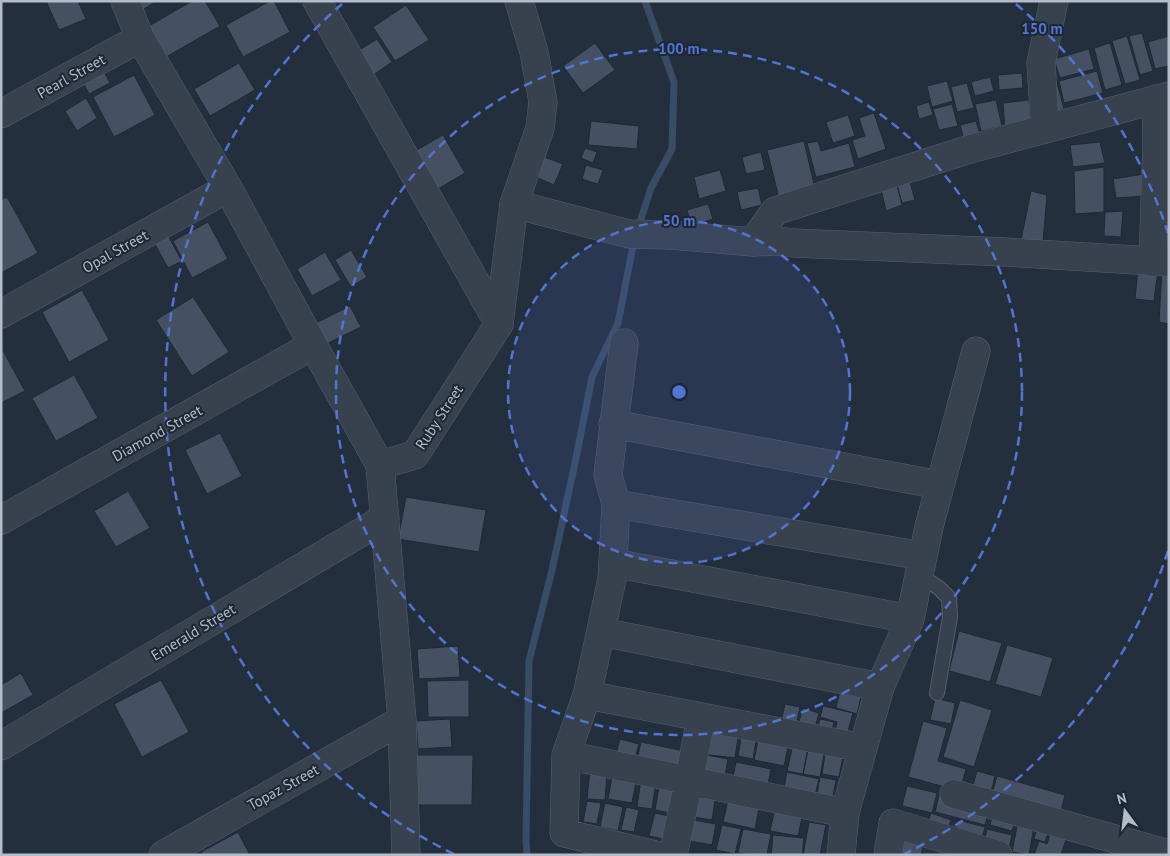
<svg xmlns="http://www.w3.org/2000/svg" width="1170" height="856" font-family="'PT Sans',sans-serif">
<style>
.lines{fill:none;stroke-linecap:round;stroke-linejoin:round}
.stream{stroke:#394c67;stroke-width:7}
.building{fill:#455162;stroke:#1f2835}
.service-casing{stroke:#565f6c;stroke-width:16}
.minor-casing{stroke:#565f6c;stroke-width:29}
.tertiary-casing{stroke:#565f6c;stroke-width:29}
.service{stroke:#38414e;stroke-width:14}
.minor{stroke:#38414e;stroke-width:28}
.tertiary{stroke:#38414e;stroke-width:28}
.ring{fill:none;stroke:#5274d3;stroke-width:2.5;stroke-dasharray:9 6}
.labels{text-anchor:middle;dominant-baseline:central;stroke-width:4;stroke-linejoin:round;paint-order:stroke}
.street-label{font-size:15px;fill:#b4bcc9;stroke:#1d2633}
.centre{fill:#5274d3;stroke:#1d2633;stroke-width:2.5}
.ring-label{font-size:15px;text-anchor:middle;font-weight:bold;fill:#5274d3;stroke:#1d2633;stroke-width:4;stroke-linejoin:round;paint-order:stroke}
</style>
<rect width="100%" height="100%" fill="#242f3e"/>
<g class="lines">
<path class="stream" d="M638 228 651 188 672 149 674 82 645 1
M527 855 526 840 529 661 552 570 575 463 592 377 618 323 634 241"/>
</g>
<path class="building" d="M46 1H78L86 19 59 30Z
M137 1H157L142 10Z
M192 1H205L220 26 166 57 149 26Z
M270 1H274L290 32 243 57 226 25Z
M406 5 429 40 395 61 373 27Z
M1142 33 1153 71 1140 75 1129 36Z
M1127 36 1140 80 1125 84 1112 41Z
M1169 36V66L1155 69 1148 42Z
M377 39 392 62 373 75 358 51Z
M595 43 615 70 583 93 563 66Z
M1110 43 1122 85 1105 90 1094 48Z
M1089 49 1094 69 1060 78 1054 59Z
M239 63 255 90 210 116 194 89Z
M100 64 110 83 89 94 79 75Z
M1097 71 1103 93 1064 103 1059 81Z
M1022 73 1023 88 999 90 998 75Z
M134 75 155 115 114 137 93 97Z
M990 77 994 91 975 96 971 82Z
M1056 79 1064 109 1052 113Z
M947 81 953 101 932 107 927 86Z
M967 83 974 108 957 112 951 87Z
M86 98 97 118 77 131 65 111Z
M996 100 1002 126 981 131 975 104Z
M1029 100 1031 126 1005 129 1003 103Z
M929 102 933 115 919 119 916 106Z
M952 104 958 126 939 130 933 109Z
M874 113 886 149 858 159 852 140 865 136 859 118Z
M848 115 855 136 833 143 826 122Z
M591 121 639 126 637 149 588 145Z
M976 121 981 138 965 143 960 125Z
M443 135 465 173 438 189 415 151Z
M804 141 815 189 779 198 767 150Z
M818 141 821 151 849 143 855 167 816 177 807 143Z
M1100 142 1105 163 1073 167 1070 145Z
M585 148 597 152 593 163 581 158Z
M761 152 765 170 746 174 742 157Z
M544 157 563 164 554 185 536 177Z
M586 165 603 170 598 184 582 179Z
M1104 167V212L1075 214 1074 171Z
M720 170 726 191 699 199 694 177Z
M907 172 915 200 902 203 894 176Z
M1144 174 1145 196 1116 198 1113 179Z
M897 184 902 205 886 211 881 189Z
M758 188 762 205 741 210 737 192Z
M1031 191 1047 195 1043 242 1021 240Z
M7 197 38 253 1 273V200Z
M708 204 713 219 691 226 687 210Z
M1123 211 1121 237 1104 236 1105 212Z
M208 222 228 259 192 278 173 241Z
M165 230 182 261 168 268 151 237Z
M351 250 367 277 351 287 335 260Z
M325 252 341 280 312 296 297 269Z
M1138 269 1158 270 1154 301 1135 299Z
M1162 270H1169V324L1159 322Z
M82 290 109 340 69 362 42 312Z
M193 297 229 352 192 376 156 320Z
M350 306 361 327 322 346 312 325Z
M1 347 25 391 1 403Z
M74 375 98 418 56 441 32 398Z
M220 433 242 476 207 494 185 450Z
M128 491 150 528 116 547 94 511Z
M406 497 486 510 479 552 398 539Z
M959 631 1002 643 990 682 949 671Z
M1007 645 1053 658 1041 697 995 684Z
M458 646 460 677 419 679 417 649Z
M21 673 33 695 1 713V685Z
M161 680 189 732 142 757 114 704Z
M469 680V717H428L427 681Z
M841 687 862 692 857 714 836 708Z
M935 698 955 703 951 724 930 720Z
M960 700 992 710 974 767 943 757Z
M785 704 800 707 794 734 779 731Z
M823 706 853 713 845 742 833 739 837 722 820 717Z
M803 708 819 713 812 738 795 734Z
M450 719 452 747 418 749 416 721Z
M820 719 834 722 829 742 815 739Z
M923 721 947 728 938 761 966 769 960 791 908 777Z
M707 726 739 730 735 758 703 754Z
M742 733 757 735 753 759 738 756Z
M759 736 789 742 784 766 754 760Z
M620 739 639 744 633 766 614 761Z
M794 740 809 743 803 774 787 771Z
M641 742 689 752 684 776 636 765Z
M809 745 825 748 820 777 803 774Z
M826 748 844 751 839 777 822 774Z
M415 755H473L472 805H415Z
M706 755 728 759 724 782 702 777Z
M736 762 771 769 766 794 731 787Z
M590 771 607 773 605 800 587 799Z
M977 771 995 776 989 800 970 795Z
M613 772 637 776 632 803 608 799Z
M787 772 819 779 814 800 783 793Z
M997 776 1065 795 1059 819 990 801Z
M820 777 836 780 832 802 816 799Z
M641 779 656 781 652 809 637 807Z
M660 781 680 785 675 814 655 810Z
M907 786 937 793 932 813 902 806Z
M691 789 716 793 712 820 687 816Z
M939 795 990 808 985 825 935 812Z
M729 796 760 803 755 829 723 822Z
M587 801 601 803 597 824 583 822Z
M605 803 623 807 618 831 600 827Z
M626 807 639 810 634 832 621 830Z
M775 808 803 813 798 836 770 831Z
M994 809 1017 815 1012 831 990 825Z
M655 813 674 817 668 840 649 836Z
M931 813 951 820 946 834 926 827Z
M1019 816 1035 820 1029 855 1012 852Z
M688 819 716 824 712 845 684 840Z
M958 820 985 827 981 842 954 836Z
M1039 820 1051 824 1045 842 1034 839Z
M809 822 826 825 820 855H803Z
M722 825 741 829 735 854 716 850Z
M1053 825 1069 830 1061 855H1034L1039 841 1047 844Z
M743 829 771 834 767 855H749L738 853Z
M897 829 925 837 921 855H894Z
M987 829 1012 835 1008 853 983 847Z
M238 832 250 855H203L201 852Z
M773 835 804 838 802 855H771Z"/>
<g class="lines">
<defs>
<path id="service" d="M919 575 939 588 949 598 950 617 937 693"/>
<path id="minor" d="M125 1 140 38 228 188 313 345
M317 1 499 324
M1 114 140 38
M1045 128 1041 63 1054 1
M514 204 540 128 543 102 534 52 519 1
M753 242 775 211 970 149 1169 96
M1153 262 1157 143 1156 99
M1 314 228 188
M624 343 608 475 616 504 612 579 587 695 566 755 564 833 656 855
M613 424 940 485
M380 465 402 720 406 855
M616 504 923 556
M613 563 910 619
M601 632 880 687
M587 695 863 748
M1 746 385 518
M566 755 845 813
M954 794 1169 854
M163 855 402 720
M673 855 689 781 701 718
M841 855 845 813 863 748 880 687 910 619 929 527 976 351
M888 855 893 823 998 855"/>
<path id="tertiary" d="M1 520 313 345 380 465 415 455 499 324 514 204 629 234 670 235 753 242 779 241 794 243 1005 252 1169 262"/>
</defs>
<use href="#service" class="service-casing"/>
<use href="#minor" class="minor-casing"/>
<use href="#tertiary" class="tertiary-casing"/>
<use href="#service" class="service"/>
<use href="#minor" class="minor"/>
<use href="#tertiary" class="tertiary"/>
</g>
<circle cx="679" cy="392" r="171" fill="#5274d3" fill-opacity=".12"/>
<g class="ring">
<circle cx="679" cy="392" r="171"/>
<circle cx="679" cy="392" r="343"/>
<path d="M1168 551A514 514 0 0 1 904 854M454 854A514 514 0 0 1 342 4M1016 4A514 514 0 0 1 1168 233"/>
</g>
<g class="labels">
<g class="street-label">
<text transform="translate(71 76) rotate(-29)">Pearl Street</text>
<text transform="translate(115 251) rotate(-29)">Opal Street</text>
<text transform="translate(439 417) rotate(-57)">Ruby Street</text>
<text transform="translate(157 433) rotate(-29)">Diamond Street</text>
<text transform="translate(193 632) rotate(-31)">Emerald Street</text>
<text transform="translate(283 787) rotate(-29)">Topaz Street</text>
</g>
</g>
<circle cx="679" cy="392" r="8" class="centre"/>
<g class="ring-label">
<text x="1042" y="34">150 m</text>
<text x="679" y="54">100 m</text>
<text x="679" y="226">50 m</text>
</g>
<rect width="1170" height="856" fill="none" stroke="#b4bcc9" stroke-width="5"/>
<g transform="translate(1125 811) rotate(345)" stroke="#1d2633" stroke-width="4" paint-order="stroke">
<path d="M0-4L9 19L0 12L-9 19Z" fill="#b4bcc9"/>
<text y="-8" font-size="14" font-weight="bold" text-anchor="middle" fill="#b4bcc9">N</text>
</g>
</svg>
